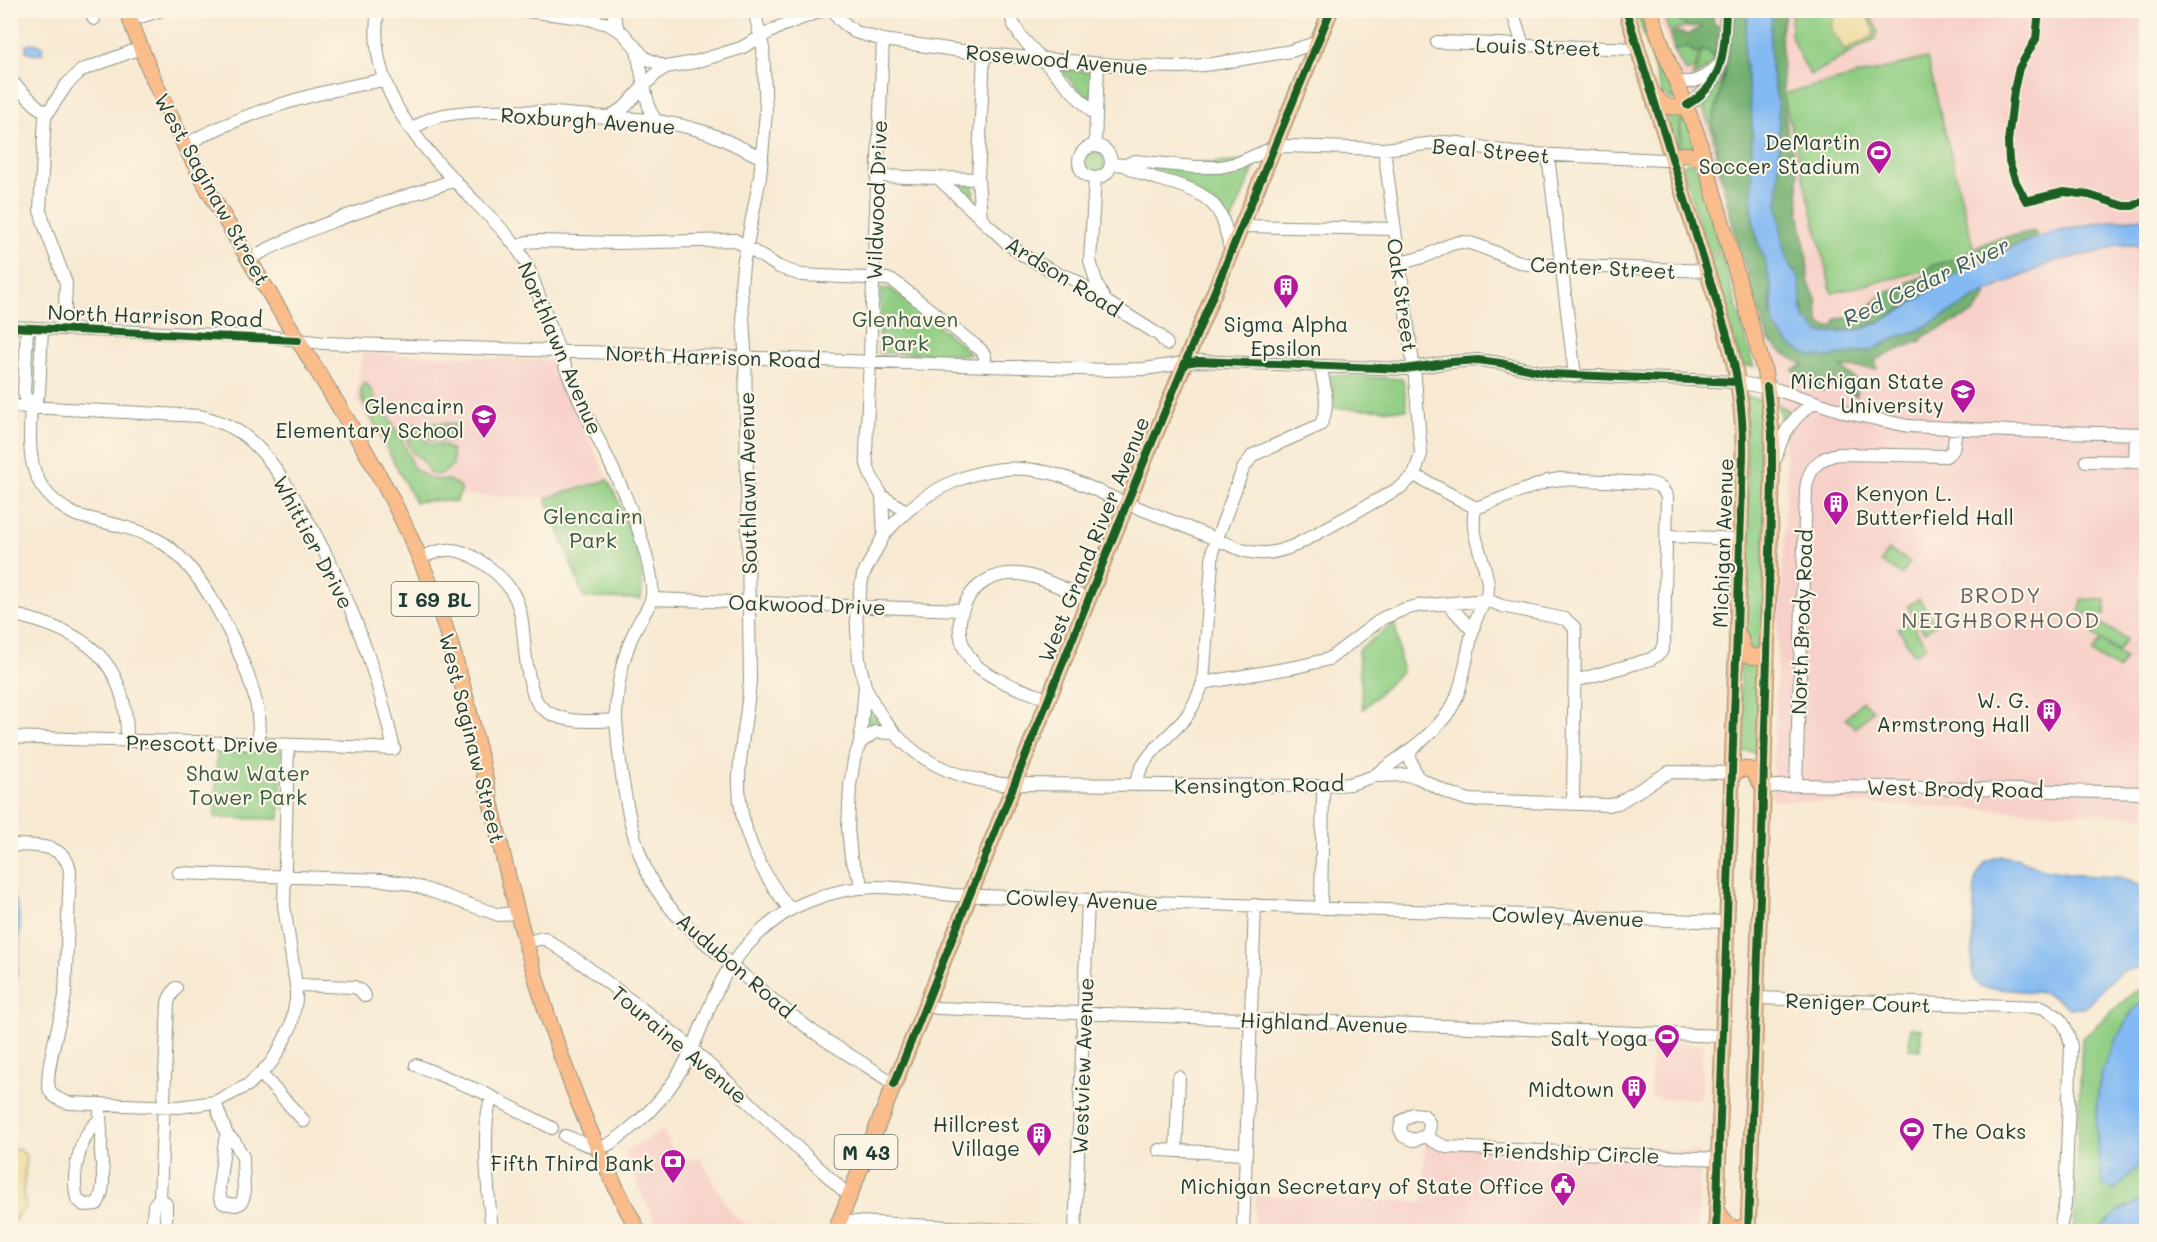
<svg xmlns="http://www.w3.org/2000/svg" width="2157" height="1242" font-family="Mali,sans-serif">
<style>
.built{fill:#f7d1c9}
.green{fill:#90cd83;stroke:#58855c;stroke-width:1.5}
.forest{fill:#74b071;stroke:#4a7652;stroke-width:1.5}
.sand{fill:#eeda9e;stroke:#868c69;stroke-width:1.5}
.water{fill:#84baf3;stroke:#527c94;stroke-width:1.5}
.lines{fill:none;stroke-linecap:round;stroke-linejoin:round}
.minor-casing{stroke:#8c9383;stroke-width:14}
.major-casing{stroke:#8c9383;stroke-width:17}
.minor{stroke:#fff;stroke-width:12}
.major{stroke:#f9bc8a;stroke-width:15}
.cycleway-casing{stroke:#fcf5e5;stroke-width:11}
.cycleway{stroke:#1b5e20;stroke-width:8}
.labels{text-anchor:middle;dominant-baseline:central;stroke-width:4.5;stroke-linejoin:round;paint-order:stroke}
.shield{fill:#fcf5e5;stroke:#617469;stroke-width:1.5}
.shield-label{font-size:20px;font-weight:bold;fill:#1f3d34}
.street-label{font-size:21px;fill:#1f3d34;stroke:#fcf5e5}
.poi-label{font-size:21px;fill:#1f3d34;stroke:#fcf5e5;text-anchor:end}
.park-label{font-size:21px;fill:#365a44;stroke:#fcf5e5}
.water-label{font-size:22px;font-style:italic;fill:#385c64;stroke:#fcf5e5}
.neighbourhood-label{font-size:22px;letter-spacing:1.5px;fill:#636264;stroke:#fcf5e5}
</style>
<rect width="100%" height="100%" fill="#fcf5e5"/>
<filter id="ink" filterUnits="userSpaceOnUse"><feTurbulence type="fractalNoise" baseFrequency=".0167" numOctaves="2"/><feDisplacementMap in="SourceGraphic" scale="12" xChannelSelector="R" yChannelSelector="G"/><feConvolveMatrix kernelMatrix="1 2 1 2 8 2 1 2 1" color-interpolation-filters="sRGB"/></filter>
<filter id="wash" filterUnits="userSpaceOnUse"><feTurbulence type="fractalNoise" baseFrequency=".008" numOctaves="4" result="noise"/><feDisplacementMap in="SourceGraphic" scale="24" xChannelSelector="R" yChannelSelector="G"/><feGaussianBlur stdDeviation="1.35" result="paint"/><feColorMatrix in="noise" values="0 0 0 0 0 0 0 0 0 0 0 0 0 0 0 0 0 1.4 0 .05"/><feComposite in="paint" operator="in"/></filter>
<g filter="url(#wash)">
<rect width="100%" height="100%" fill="#f8e9d2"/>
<path class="built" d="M1656 11H2146V816L1772 800 1778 613 1784 545 1787 475 1783 426 1764 354 1761 328 1743 267 1735 251 1712 162 1707 134 1693 96H1689Z
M362 353 553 360 608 480 546 498 409 493 356 399Z
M1652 1042 1703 1044 1701 1099 1650 1098Z
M663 1131 680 1165 699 1156 732 1214 747 1224 774 1225 784 1231H659L623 1152Z
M1425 1139 1701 1151 1698 1231 1254 1232 1255 1195 1423 1202Z"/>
<path class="green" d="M1636 11H1646L1650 23 1646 25 1650 36 1645 38Z
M1663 11H1682L1679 13V20L1686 27 1669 31Z
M1793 11H1868L1878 31 1875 39C1853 50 1833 64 1810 75 1799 51 1785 39 1793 11Z
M1654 39 1675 95 1672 100 1662 94 1646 41 1651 49 1655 48Z
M1688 47 1696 54 1700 50 1695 69 1690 71H1685L1674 50Z
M1702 51H1708L1715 59 1706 70 1692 77 1698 66Z
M1927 58 1976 258 1832 293 1783 94Z
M1727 62 1712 124 1718 144 1716 148 1717 159 1712 132 1701 102 1719 84Z
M1060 69 1093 72 1091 103Z
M1683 111 1686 117 1679 121 1680 138 1677 145 1674 147 1666 114Z
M1687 119 1696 148H1678L1682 139 1680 123Z
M1083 162a11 11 0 1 1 22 0a11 11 0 1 1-22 0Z
M1257 161 1230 225 1223 210 1136 166Z
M1688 162 1692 163 1697 170H1699L1720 249 1708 255 1682 167Z
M953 184 973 185 974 203 953 186Z
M1721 252 1754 367 1741 365 1709 258Z
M881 288 891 289 963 346 970 355 879 353Z
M1332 375 1403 379 1407 410 1335 408 1330 377Z
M364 383 367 384C373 391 376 402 382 409 396 427 407 446 413 468L430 479 448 480 461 487V491L456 502 438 500 415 502 362 400 361 389Z
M1745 396 1762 401 1767 417 1763 644 1759 650 1750 648 1745 638 1749 528 1747 491Z
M1777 404 1793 414 1783 427Z
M429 423 458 424V441L429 440Z
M413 424 419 425 424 433 427 444 443 445 452 450 453 465C444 471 442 477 430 474L421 458 413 454 403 430Z
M608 480C623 508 648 568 641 599L584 598 546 498Z
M1889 550 1910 562 1902 575 1881 562Z
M1919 599 1936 624 1924 632 1907 606Z
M2081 599 2106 600 2105 615 2080 614Z
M1910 621 1926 646 1914 654 1898 628Z
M1395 623 1402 671 1363 709 1358 650Z
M2100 623 2126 639 2118 651 2093 634Z
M2100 641 2125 658 2118 670 2092 653Z
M1741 659 1762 662 1760 753 1748 751 1738 754Z
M1862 701 1873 710 1856 728 1846 719Z
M869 706 883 726 867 731 868 707Z
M217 748 282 751 280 819 215 818Z
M2146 987V1231L2071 1232 2074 1225 2082 1038 2133 993Z
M1910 1028 1921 1029 1920 1050 1909 1049Z"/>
<path class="forest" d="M1682 10 1721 11V12L1713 14V23L1720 27 1715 59 1708 51H1700L1696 54 1688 47 1674 50 1670 34 1678 32 1688 35 1702 27 1700 25C1684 31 1686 24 1674 17L1675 13Z
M1732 11H1748L1744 53 1752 118V213L1758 243 1764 258 1771 285V315L1828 357 1872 350 1899 336 1917 331 1984 293 1987 295 1974 313 1924 336 1919 343H1914L1875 360 1877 369 1841 367 1855 379 1857 396 1835 383 1823 391 1807 386 1793 369 1804 365 1780 351 1768 339 1736 239 1717 159 1716 148 1718 144 1712 124 1726 68Z
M1772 11H1787L1781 29 1783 94 1787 130 1798 172 1799 211 1807 258 1808 280 1817 302 1819 324 1828 327 1835 325 1836 319 1852 317 1856 312 1870 306 1887 291 1905 288 1908 282 1923 277 1931 266 1957 258 1992 240 2035 231 2037 238 2007 248 1968 268 1885 319 1860 329 1821 333 1816 330 1805 320 1796 273 1790 267 1783 247 1778 205 1779 136 1778 106 1771 69 1770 43Z"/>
<path class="sand" d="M1839 11H1865L1874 30 1872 37 1844 51C1840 36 1821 30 1839 11Z
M19 1148 26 1156 23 1195 26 1206 14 1220 10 1217 11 1150Z"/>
<path class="water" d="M1748 11H1772L1770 43 1771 69 1778 106 1779 136 1778 205 1783 247 1790 267 1799 278 1802 310 1805 320 1821 333C1833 333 1846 332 1858 330 1896 321 1935 284 1970 266 2030 236 2080 221 2146 218V250L2136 245H2117L2098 252 2055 261 1984 293 1917 331 1899 336 1872 350 1828 357 1811 356 1792 347 1773 325 1771 285 1764 258 1758 243 1752 213V119L1744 53Z
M34 43 43 46 41 50 43 53 34 55 26 51V45Z
M2001 856 2015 858 2043 869 2077 875 2118 877 2138 885 2146 894V967C2114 968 2105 988 2084 1008H2069L2058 999 2043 993 1980 987 1975 980 1972 971 1975 880 1986 861Z
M11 895C29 910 14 988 11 1010Z
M2146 1003V1127L2139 1142V1166L2115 1190 2103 1187C2096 1153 2092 1099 2104 1066 2111 1045 2124 1026 2135 1007Z
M2146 1198V1231H2098L2118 1212Z"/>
</g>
<g filter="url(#ink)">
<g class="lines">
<defs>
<path id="minor" d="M91 10 94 19
M378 10C365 92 425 150 477 204 494 221 511 237 524 259 532 274 537 292 544 309 552 333 561 357 571 381 596 439 630 494 646 555 649 568 655 588 651 600 648 610 640 619 636 628 622 657 616 688 616 720
M518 10 584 18 608 24 623 33 645 58 666 67 695 62 741 48 781 26 824 10
M612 10 618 29
M754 10 763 48 766 112 760 177 743 265 741 287 745 350 750 680C748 713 740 745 739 777 737 827 760 871 790 910
M834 10 839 19 855 32 883 40 984 54 1128 66 1181 67 1213 64 1291 51 1318 42
M1010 10 1013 23 1021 37 1096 116 1095 146
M1512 10 1523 45
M131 20 161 10
M1437 42 1638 49
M10 80 39 108 47 112
M1677 81C1693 86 1707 76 1718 66
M1687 105C1725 83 1724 51 1726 10
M1096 116 1098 64
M609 117 625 107 644 86 637 51
M657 122 650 111 644 86 657 73 666 67
M412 130C422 122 432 117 444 115 491 107 544 112 591 116 624 118 659 119 691 128 716 134 739 147 762 158
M185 145C246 111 315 92 383 80
M1079 162a16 16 0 1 1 32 0a16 16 0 1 1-32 0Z
M1548 156 1575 376
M1111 164 1125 165 1135 161 1195 167H1220L1238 163 1275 147 1286 146 1384 149 1443 142 1459 143 1513 153 1664 160 1672 158
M1125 165C1154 185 1203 180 1221 216 1226 227 1228 240 1231 252
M878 176 938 178 1007 243 1026 257 1062 276C1072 276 1079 283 1086 289L1159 335 1167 344
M938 178 978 179
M1095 179 1090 261 1097 285 1105 300
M981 219 978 179 984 54
M1242 226 1395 229
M517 247 527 242 539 241 617 243 735 240 779 267 801 275 887 279 895 282 981 350 985 356V365
M249 259C314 223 384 204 455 180
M1399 263C1408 261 1417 259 1426 256 1437 251 1449 243 1461 242 1476 241 1507 260 1527 264L1708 271
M10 327 272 337 324 343 1107 370 1144 369 1198 361 1405 369 1451 362 1478 360 1500 363 1551 374 1737 382 1778 390 1848 413 1908 426 2010 431 2146 434
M27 328 24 393 27 400 31 403C29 453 25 489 76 515 104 523 138 527 163 543 205 570 247 659 257 707 259 719 259 731 259 743
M64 329 66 283 45 227 40 210 45 117 67 84 82 70 141 48
M31 403 36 400 39 393 42 328
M10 406 200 416C220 421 238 428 252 442 271 459 285 483 298 504 344 580 375 663 394 749 266 742 138 742 10 737
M1776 458C1781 434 1795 415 1815 402
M2086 461 2146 462
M2135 462 2136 434
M1414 475 1476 508 1548 481 1560 479 1649 483C1659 485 1663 488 1667 497L1664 642 1661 652 1651 659 1575 681
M882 496 906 511
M884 535C923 488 983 458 1046 472 1071 477 1094 490 1118 500 1160 516 1201 533 1242 550 1262 556 1276 553 1296 545L1401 487 1414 475 1421 454 1415 378 1384 149
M1667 536 1740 539
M420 558C444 547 457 546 480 561 533 596 518 624 529 678 532 688 533 699 541 707 561 725 592 721 616 720 619 767 629 838 651 880 667 910 696 935 722 957 754 984 786 1013 821 1037 845 1053 870 1067 894 1084
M652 599 962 610
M1448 604 1473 631
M10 614C85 630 129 660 127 742
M1203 683 1296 667 1329 659 1383 618 1405 609 1417 606 1487 600 1502 606 1565 619 1574 627 1575 633 1573 803
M865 686C892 747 937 776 1002 784L1323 786 1350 784 1375 776 1407 775 1417 777 1448 793 1469 800 1609 805 1618 803 1669 772 1733 773
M1048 699C1026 691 990 680 974 663 941 626 969 569 1019 574 1040 576 1068 591 1088 599
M860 743 875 732 893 733
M1411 749 1410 758 1417 777
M1375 775C1401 757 1441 731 1455 701 1466 676 1467 647 1475 622 1480 606 1489 601 1488 584 1486 562 1467 528 1476 508
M1136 784C1141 755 1168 739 1186 717 1194 707 1198 695 1203 683L1213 549 1243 469 1253 455 1320 425C1331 409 1324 383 1320 366
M1796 785 1806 489C1808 469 1819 457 1839 454L1946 456 1953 450 1956 429
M1763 787 1796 785 2146 793
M10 845C33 846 64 842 70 870L65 995C63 1015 42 1076 50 1091 54 1098 61 1101 69 1103L179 1107 215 1102 248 1085 271 1063 279 1050 291 1026 296 1000V985L284 906 288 745
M179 873 382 880 404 883 422 888 499 915 518 912
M863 886 851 858 848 828 850 786 854 760 860 743 865 686 859 661 856 613 863 575 884 535 882 496 871 476 867 464 866 453 883 40
M1321 908 1323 786
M526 942 544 938 587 967 685 1042 849 1196
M296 985 354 987 360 990 365 996
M1757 998 2042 1007C2062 1018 2066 1023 2071 1046L2065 1205 2059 1232
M926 1005 937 1008 1723 1036
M416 1065 482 1092 552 1128
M261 1074 304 1121
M492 1097C480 1125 489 1199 492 1232
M215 1102 227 1135 235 1142 243 1157 244 1196 241 1203 236 1205 223 1203 220 1198 219 1187 225 1140 227 1135
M1413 1114 1423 1115C1430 1121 1432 1128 1426 1136L1414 1140 1403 1136 1400 1129 1402 1121Z
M98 1121C79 1137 71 1176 77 1199L84 1205 97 1204C107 1187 102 1170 101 1152 100 1146 102 1139 101 1133 101 1123 99 1116 100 1105
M565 1136C575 1139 590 1148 600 1147 610 1146 619 1137 627 1131 658 1107 680 1078 695 1042 705 1019 712 997 725 975 740 950 763 927 788 911 794 907 802 904 809 901 862 879 898 888 952 895L1727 922
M1426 1136 1433 1141 1446 1147 1719 1159
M1159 1150 1245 1154
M1176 1151 1179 1077
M160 1198 168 1003 170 997 176 988
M839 1221 1044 1232
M152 1232 154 1205 160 1198 166 1204V1232
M1075 1232 1088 900
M1243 1232 1255 905"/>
<path id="major" d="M127 10C167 129 234 237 300 343 343 413 388 483 420 559 462 658 481 764 506 868 537 993 576 1118 639 1232
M1626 10 1726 332C1738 373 1744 414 1743 457L1716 1232
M1650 10 1663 48 1697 134 1764 370 1768 393 1772 434V480L1761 869 1748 1232
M1654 94C1663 107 1671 110 1687 105
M1672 158C1686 151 1699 155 1708 168
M1740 636C1742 648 1745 658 1759 657L1767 653
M1733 773 1743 769 1752 770 1763 787
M1717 1209C1724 1221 1734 1237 1748 1223
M835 1232 1127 503 1331 10"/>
</defs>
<use href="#minor" class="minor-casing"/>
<use href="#major" class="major-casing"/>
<use href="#minor" class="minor"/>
<use href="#major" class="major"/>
<defs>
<path id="cycleway" d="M1626 10 1726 332C1738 373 1744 414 1743 457L1716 1232
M2039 10 2036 39 2019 68 2014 90 2008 142 2009 161 2016 182 2026 201 2064 192 2089 195 2124 206H2133L2146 199
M1687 105C1725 83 1724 51 1726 10
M10 327 298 340
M1185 363 1198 361 1405 369 1451 362 1478 360 1500 363 1551 374 1737 382
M894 1084 1127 503 1331 10
M1748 1232 1761 869 1772 480V434L1767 387"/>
</defs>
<use href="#cycleway" class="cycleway-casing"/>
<use href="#cycleway" class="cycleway"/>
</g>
</g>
<defs>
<symbol id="stadium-pin" viewBox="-11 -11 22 30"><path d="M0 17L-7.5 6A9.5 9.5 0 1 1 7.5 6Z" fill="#b5179e" stroke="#fcf5e5"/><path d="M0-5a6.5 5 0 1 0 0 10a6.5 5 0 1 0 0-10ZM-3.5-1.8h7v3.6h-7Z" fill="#fff"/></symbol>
<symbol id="building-pin" viewBox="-11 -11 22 30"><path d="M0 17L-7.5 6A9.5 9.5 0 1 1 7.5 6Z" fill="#b5179e" stroke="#fcf5e5"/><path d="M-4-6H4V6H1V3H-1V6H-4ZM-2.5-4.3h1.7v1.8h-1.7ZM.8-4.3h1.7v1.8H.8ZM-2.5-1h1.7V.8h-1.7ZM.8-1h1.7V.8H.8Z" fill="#fff"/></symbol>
<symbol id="university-pin" viewBox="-11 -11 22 30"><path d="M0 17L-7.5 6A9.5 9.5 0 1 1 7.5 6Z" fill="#b5179e" stroke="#fcf5e5"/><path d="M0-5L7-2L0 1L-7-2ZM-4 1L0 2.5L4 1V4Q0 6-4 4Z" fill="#fff"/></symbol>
<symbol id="school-pin" viewBox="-11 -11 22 30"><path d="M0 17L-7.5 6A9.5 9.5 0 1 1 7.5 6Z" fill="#b5179e" stroke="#fcf5e5"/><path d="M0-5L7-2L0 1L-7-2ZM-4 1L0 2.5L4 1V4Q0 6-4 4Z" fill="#fff"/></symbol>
<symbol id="bank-pin" viewBox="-11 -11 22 30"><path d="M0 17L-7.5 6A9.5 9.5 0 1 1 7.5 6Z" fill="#b5179e" stroke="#fcf5e5"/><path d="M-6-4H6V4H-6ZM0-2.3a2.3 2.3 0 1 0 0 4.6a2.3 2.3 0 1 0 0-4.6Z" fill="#fff"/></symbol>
<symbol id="civic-pin" viewBox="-11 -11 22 30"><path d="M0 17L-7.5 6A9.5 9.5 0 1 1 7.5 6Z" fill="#b5179e" stroke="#fcf5e5"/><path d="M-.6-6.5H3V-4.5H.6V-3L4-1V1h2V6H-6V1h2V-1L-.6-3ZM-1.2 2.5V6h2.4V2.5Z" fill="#fff"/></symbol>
</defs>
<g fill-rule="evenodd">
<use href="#stadium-pin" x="1864" y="138" width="30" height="40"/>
<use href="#building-pin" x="1271" y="272" width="30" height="40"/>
<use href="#university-pin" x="1948" y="377" width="30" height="40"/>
<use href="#school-pin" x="469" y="402" width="30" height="40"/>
<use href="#building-pin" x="1821" y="489" width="30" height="40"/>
<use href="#building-pin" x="2034" y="696" width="30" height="40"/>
<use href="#stadium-pin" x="1652" y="1022" width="30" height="40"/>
<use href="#building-pin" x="1619" y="1073" width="30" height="40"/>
<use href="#stadium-pin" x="1897" y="1115" width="30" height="40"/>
<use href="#building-pin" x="1024" y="1120" width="30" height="40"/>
<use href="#bank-pin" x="658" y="1147" width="30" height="40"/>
<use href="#civic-pin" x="1548" y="1170" width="30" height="40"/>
</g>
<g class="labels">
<g class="shield">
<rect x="391.5" y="582" width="87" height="34" rx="4.5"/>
<rect x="834.5" y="1135" width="63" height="34" rx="4.5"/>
</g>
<g class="shield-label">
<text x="435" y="599">I 69 BL</text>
<text x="866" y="1152">M 43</text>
</g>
<g class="street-label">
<text transform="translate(1538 46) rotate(2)">Louis Street</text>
<text transform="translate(1057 59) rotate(5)">Rosewood Avenue</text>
<text transform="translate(588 120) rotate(4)">Roxburgh Avenue</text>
<text transform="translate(1491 150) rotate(5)">Beal Street</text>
<text transform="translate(213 189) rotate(61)">West Saginaw Street</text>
<text transform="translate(876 200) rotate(-88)">Wildwood Drive</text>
<text transform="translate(1603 267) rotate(3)">Center Street</text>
<text transform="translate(1064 276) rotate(32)">Ardson Road</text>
<text transform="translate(1403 295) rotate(82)">Oak Street</text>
<text transform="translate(155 315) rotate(2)">North Harrison Road</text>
<text transform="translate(561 348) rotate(67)">Northlawn Avenue</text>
<text transform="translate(713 356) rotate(2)">North Harrison Road</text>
<text transform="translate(747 483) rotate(-91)">Southlawn Avenue</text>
<text transform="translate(1093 539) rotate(-68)">West Grand River Avenue</text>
<text transform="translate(314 542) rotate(62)">Whittier Drive</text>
<text transform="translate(1722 543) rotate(-88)">Michigan Avenue</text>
<text transform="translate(807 604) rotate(2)">Oakwood Drive</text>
<text transform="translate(1801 622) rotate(-88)">North Brody Road</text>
<text transform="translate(473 738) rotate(76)">West Saginaw Street</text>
<text transform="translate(202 743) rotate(1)">Prescott Drive</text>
<text transform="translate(1259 784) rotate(-1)">Kensington Road</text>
<text transform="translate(1955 788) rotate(1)">West Brody Road</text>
<text transform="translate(1082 899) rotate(2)">Cowley Avenue</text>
<text transform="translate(1568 916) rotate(2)">Cowley Avenue</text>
<text transform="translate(736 965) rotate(41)">Audubon Road</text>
<text transform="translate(1858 1002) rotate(2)">Reniger Court</text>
<text transform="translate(1324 1022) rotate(2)">Highland Avenue</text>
<text transform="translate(680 1044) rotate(40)">Touraine Avenue</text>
<text transform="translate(1082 1066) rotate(-88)">Westview Avenue</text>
<text transform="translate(1571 1152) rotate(2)">Friendship Circle</text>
</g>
<g class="poi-label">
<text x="1860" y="141">DeMartin<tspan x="1860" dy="24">Soccer Stadium</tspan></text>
<text x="1286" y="323" text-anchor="middle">Sigma Alpha<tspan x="1286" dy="24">Epsilon</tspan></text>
<text x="1944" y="380">Michigan State<tspan x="1944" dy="24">University</tspan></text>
<text x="464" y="405">Glencairn<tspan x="464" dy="24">Elementary School</tspan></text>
<text x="1856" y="492" text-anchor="start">Kenyon L.<tspan x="1856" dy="24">Butterfield Hall</tspan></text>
<text x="2030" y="699">W. G.<tspan x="2030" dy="24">Armstrong Hall</tspan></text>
<text x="1648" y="1037">Salt Yoga</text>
<text x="1614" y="1088">Midtown</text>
<text x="1020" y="1123">Hillcrest<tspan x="1020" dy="24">Village</tspan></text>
<text x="1932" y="1130" text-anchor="start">The Oaks</text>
<text x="654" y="1162">Fifth Third Bank</text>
<text x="1544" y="1185">Michigan Secretary of State Office</text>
</g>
<g class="park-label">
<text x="905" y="318">Glenhaven<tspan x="905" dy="24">Park</tspan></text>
<text x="593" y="515">Glencairn<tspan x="593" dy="24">Park</tspan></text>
<text x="248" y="772">Shaw Water<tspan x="248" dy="24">Tower Park</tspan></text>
</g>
<g class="water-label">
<text transform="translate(1926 281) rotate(-25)">Red Cedar River</text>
</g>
<g class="neighbourhood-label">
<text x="2001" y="594">BRODY<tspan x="2001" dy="25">NEIGHBORHOOD</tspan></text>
</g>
</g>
<rect width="2157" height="1242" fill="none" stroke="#fcf5e5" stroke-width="36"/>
</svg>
